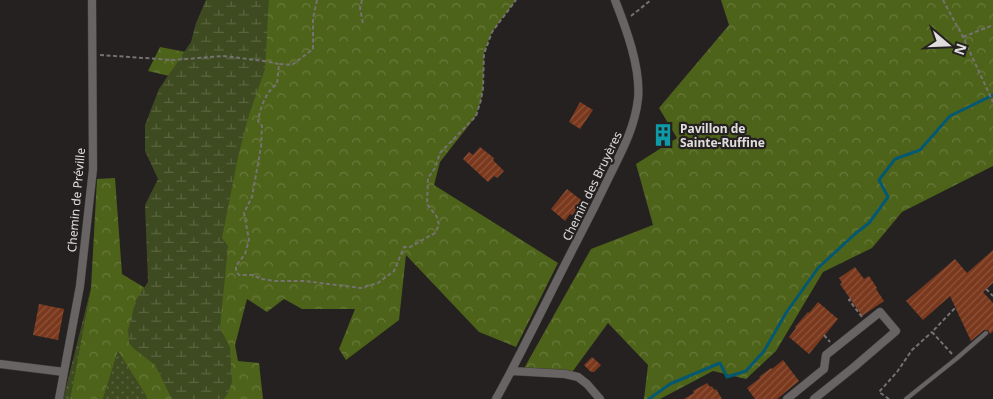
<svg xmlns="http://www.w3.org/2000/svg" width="993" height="399" font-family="'Noto Sans',sans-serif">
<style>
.grass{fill:url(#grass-dots)}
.forest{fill:url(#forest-crowns)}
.wetland{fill:url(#wetland-marsh)}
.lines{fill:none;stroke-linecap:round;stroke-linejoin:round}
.stream{stroke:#055871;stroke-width:3}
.building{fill:url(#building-hatch)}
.lane-casing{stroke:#403e3d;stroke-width:5}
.street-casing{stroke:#403e3d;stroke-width:9}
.path{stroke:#757271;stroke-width:2;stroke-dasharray:4 2.5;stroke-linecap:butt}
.lane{stroke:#676463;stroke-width:4}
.street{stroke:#676463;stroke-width:8}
.labels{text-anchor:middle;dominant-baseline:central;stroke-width:4.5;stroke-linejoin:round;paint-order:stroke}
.poi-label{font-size:12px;font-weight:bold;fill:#e0dedd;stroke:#242120;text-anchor:start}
.street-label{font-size:12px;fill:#e0dedd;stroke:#242120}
</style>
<defs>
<pattern id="grass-dots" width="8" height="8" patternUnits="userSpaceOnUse" patternTransform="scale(1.25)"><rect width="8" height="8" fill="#3e4b20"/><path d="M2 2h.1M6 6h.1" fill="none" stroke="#5a6440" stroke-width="1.8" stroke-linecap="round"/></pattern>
<pattern id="forest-crowns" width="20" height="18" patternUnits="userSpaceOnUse" patternTransform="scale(1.25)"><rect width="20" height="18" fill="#4e631a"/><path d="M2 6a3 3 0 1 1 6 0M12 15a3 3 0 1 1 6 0" fill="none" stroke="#67793b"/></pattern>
<pattern id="wetland-marsh" width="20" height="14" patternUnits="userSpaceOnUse" patternTransform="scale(1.25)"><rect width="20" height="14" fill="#3e4b20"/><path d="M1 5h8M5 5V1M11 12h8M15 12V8" fill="none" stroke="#5a6440"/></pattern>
<pattern id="building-hatch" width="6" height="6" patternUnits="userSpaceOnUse" patternTransform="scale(1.25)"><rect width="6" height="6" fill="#7a381d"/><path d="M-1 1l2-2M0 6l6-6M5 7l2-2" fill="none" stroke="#8d543d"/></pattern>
</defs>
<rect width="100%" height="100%" fill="#242120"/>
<path class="grass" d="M91 288 70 399H63Z
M118 351 148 399H103Z"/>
<path class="forest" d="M252 0H516L492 32 484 53 483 88 481 100 476 116 440 162 434 185 558 263 516 347 479 332 406 255 399 320 346 360 339 349 355 309H302L284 299 267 312 247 299 235 345 238 361 259 363 263 399H148L118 351 103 399H70L91 288 97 179 115 178 122 274 168 302 178 78 148 71 160 47 222 59Z
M721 0H993V166L902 212 872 248 823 272 776 351 746 379 713 371 660 399H644L648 365 608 323 570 375 522 372 591 249 653 225 636 164 677 138 659 108 729 25Z"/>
<path class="wetland" d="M206 0H269L265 69 248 118 238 157 222 238 228 246 220 328 230 347 232 382 228 393 224 399H172L155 365 133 348 129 343 128 330 136 300 148 282 145 205 158 179 145 151V125L159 89 191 42 196 23Z"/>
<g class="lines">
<path class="stream" d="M649 399 670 384 720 363 727 377 746 371 764 351 786 313 818 268 855 234 869 223 888 197 879 180 895 159 920 150 950 116 993 95"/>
</g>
<path class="building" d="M580 102 593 110 580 129 569 122Z
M480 147 494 158 493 160 504 171 497 178 494 176 488 182 463 159 469 152 473 155Z
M567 189 581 200 575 208 577 210 572 215 570 214 565 221 551 209Z
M993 250V283L983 292 993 303V331L990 334 988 330H984L971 341 950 296 923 320 906 301 955 259 967 273Z
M855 267 864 279 869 276 877 288 876 289 884 301 862 316 840 284 842 283 839 278Z
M818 302 838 319 809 354 789 337 796 328 795 327 808 312 809 313Z
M39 304 64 309 58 340 33 335Z
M592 357 601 365 594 372H591L584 365Z
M783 360 799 381 777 399H755L747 388 760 378 759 377 771 368 772 369Z
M707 383 710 387 712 386 714 390 716 389 722 399H684L694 393 693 391Z"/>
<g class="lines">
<defs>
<path id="lane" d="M906 399 956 359 986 333"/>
<path id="street" d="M0 364 64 372
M512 371 565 374 578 377 587 384 600 399
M59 399 80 286 93 169 92 0
M496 399C525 347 550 293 577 241 589 218 600 196 611 173 623 149 635 126 638 99 641 68 626 28 615 0
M787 399 824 369 826 355 880 312 896 331 854 367 814 399"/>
</defs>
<use href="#lane" class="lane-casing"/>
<use href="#street" class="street-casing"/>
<path class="path" d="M317 0 313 18V49L292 65 279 64 277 84C266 91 260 109 258 121L262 126 261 147 252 197 244 213 249 240 245 254 236 266V271L239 275H253L261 279 276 281H304L361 288 378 283 394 271 404 247H410L435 233 439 225 437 217 427 204 428 178 435 168 440 153 476 116 481 100 483 88 484 54 492 32 516 0
M362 0 360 8 363 24
M943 0 963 37 993 102
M631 16 651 0
M963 37 993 25
M100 55 174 60 223 56 264 61 279 64
M986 289 993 296
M851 299 849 300 862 317
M824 335 830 342
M952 354 932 332 955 308
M889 399 879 392 897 372 912 350 932 332"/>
<use href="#lane" class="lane"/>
<use href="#street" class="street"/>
</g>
<defs>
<symbol id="building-bare" viewBox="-9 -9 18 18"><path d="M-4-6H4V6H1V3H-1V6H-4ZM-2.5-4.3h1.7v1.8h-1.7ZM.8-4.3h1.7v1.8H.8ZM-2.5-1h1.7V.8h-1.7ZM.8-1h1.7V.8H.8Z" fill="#0f9aa8" stroke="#242120" stroke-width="2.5" paint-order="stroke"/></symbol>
</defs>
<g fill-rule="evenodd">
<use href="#building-bare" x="647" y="119" width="32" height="32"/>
</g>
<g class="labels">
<g class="poi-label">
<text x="680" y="128">Pavillon de<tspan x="680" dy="14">Sainte-Ruffine</tspan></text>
</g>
<g class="street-label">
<text transform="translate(592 186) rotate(-64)">Chemin des Bruyères</text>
<text transform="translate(76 200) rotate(-85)">Chemin de Préville</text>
</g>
</g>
<g transform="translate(948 45) rotate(109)" stroke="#242120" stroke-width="4" paint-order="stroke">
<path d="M0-4L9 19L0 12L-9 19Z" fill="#e0dedd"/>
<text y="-8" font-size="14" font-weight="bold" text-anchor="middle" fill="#e0dedd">N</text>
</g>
</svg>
